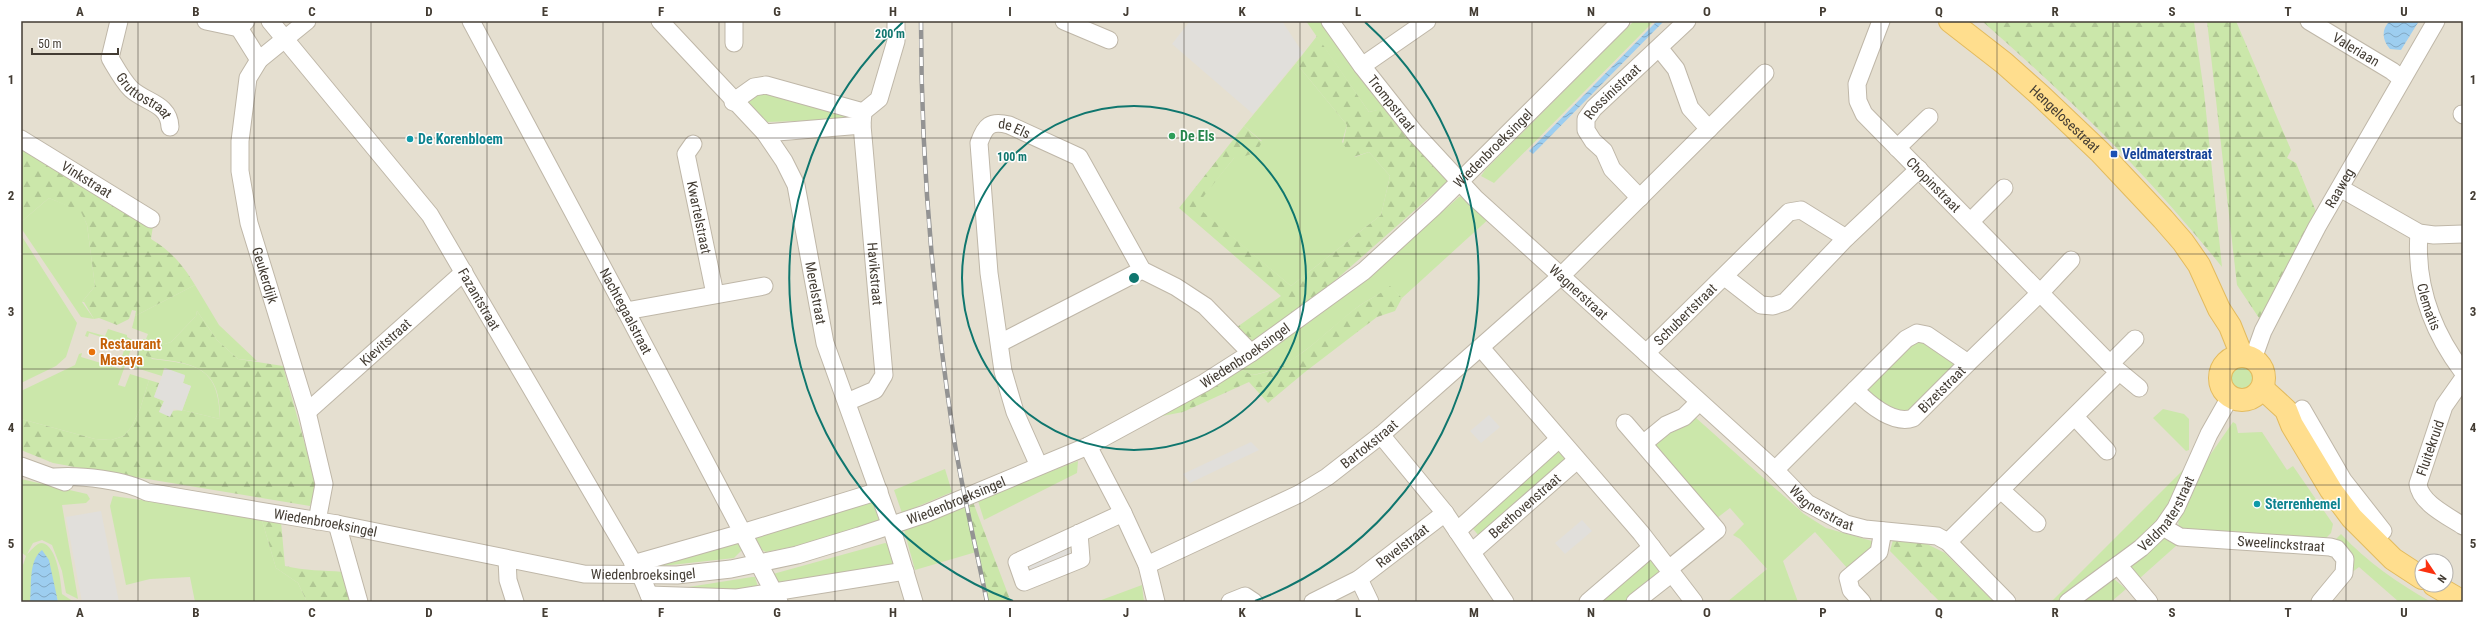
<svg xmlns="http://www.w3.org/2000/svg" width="2484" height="623" font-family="'Roboto Condensed',sans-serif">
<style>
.residential{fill:#e5dfd0;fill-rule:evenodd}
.green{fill:#cbe7aa}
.forest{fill:url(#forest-firs)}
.parking{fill:#e1dfdb}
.water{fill:url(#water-waves)}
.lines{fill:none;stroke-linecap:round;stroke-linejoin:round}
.minor-casing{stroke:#bfb7a8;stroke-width:19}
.major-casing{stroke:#e3bb5e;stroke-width:24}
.minor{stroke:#fff;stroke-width:17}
.major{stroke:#ffde8e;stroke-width:22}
.rail-casing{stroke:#939393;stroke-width:4.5}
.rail{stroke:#fff;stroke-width:3;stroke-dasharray:9;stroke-linecap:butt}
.grid{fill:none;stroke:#433c33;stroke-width:1;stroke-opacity:0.55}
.ring{fill:none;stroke:#0f766e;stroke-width:2}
.leisure-dot{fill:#2e9e5b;stroke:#fff;stroke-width:1.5}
.culture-dot{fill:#0f9aa8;stroke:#fff;stroke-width:1.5}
.transit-dot{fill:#1a4fb4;stroke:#fff;stroke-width:1.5}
.food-dot{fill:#e8710a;stroke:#fff;stroke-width:1.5}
.labels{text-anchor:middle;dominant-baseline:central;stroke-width:3;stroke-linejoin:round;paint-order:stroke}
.street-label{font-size:14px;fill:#433c33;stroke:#fff}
.leisure-label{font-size:14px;font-weight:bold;fill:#27864d;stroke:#fff;text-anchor:start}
.culture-label{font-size:14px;font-weight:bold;fill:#0d838f;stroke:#fff;text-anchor:start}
.transit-label{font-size:14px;font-weight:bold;fill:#164399;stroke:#fff;text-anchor:start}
.food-label{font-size:14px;font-weight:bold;fill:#c56008;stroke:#fff;text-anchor:start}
.centre{fill:#0f766e;stroke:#fff;stroke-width:2}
.ring-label{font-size:12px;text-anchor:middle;font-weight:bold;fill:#0f766e;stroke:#fff;stroke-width:3;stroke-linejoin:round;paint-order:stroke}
.neatline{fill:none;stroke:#433c33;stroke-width:1.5}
.grid-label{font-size:13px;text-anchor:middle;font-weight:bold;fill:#433c33}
</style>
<defs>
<pattern id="forest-firs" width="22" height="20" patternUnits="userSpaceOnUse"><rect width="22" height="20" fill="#cbe7aa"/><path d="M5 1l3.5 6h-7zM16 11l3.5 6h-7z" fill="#b0c793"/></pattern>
<pattern id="water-waves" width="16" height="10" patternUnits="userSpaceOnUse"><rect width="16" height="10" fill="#9dcef0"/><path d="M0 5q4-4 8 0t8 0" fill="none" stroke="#82a8c3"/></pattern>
</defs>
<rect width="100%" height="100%" fill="#f1ede2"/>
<path class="residential" d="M21 21H2463V602H21ZM2422 561H2446V585H2422Z"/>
<path class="green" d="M1306 21H1327L1386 103 1378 110 1369 112Z
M1634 21H1654L1494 183 1481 176 1485 170Z
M1296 63 1347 125 1342 142 1355 157 1369 152 1390 176 1381 215 1291 286 1195 206 1234 158 1262 141 1244 126Z
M763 89 855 119 767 122 747 101Z
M1464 195 1492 216 1402 298 1390 287C1381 294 1369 299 1359 306 1324 332 1296 368 1252 375L1238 368 1307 324 1361 284 1459 197Z
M49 198 81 211 87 225 95 286 82 302 94 319 81 317 21 228V222Z
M21 235 77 323 66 357 56 366 21 383Z
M195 285 219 325 257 361 238 359 217 340 197 311 196 316 171 342 145 350 152 359C198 364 219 368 220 419L182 410 191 386 183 383 185 376 164 368 162 376 133 367 143 339H146L148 334 132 328 135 316Z
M108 329 127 335V337L134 341 118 385 125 387 130 374 149 380 140 409 132 426 124 436 111 440 95 439 21 419V391L75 365 79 354 82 353 81 357 121 369 124 360 121 359 126 345 89 333 88 337 85 336 87 331 105 336Z
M1917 338 1951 355 1956 367 1914 411 1898 416 1868 392V385Z
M2229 378a13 13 0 1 1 26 0a13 13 0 1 1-26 0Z
M2163 409 2184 414 2189 419V450L2186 451 2153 418Z
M1695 417 1804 514 1826 528 1879 543 1848 569 1815 532 1783 561 1798 602H1727L1767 569 1740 539 1733 535 1744 524 1730 508 1717 518 1651 446 1670 429Z
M2233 422 2236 424 2238 433 2262 432 2287 470 2293 466 2333 524 2331 533 2325 539 2179 531 2178 517 2199 471Z
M1560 445 1575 461 1483 541 1470 525Z
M1078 461 1077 473 984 520 978 501 985 496Z
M2188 465 2175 501 2143 538 2059 602H2051Z
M945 469 952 492 902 513 894 490Z
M21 479 87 494 90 499 86 503 62 505 78 599 66 593 62 571 52 545 42 540 33 543 27 554C31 551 36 543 42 543 57 545 61 582 62 594L74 602H58L56 594 32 588 30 602H21L23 565 26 556 21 552Z
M113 496 261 517 276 568 298 583 307 602 275 600 270 602H195L190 577 150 579 126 585 110 506Z
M871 497 879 520 816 542 766 552 762 550 753 533Z
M968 504 976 552 915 570 904 530Z
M2341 534C2366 561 2399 584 2431 602H2399L2359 567 2351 573 2353 559 2334 541Z
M2163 538 2177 545 2140 578 2131 568 2132 564Z
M741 542 742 550 734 558 653 567 651 564Z
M885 543 888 544 896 567 781 588 773 574Z
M1652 550 1669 573 1633 602H1591Z
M752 577H755L759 590 663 591Z
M2114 579 2126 589 2111 602H2078Z
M1142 585 1144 602H1096Z"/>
<path class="forest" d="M1982 21 2194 22 2204 92 2222 267C2150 177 2069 97 1982 21Z
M2207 21H2236L2291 150 2287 158 2296 163 2317 214 2263 324 2237 285Z
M1317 36 1369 112 1377 110 1386 103 1448 181 1314 299 1254 342H1250L1237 327 1281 296 1179 208 1244 126 1262 142C1256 155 1247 156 1234 158L1196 206 1291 286 1381 215 1390 176 1369 152 1353 157 1343 144 1347 125 1296 63Z
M21 147 153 226 151 239C171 251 183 265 195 285L135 316 136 311 132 310 129 319 117 325 99 318 94 319 84 302H82L95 286 87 225 81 212 49 198 21 222Z
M1390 286 1402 298 1395 311 1377 317 1305 372 1268 403 1249 382 1183 412 1152 418 1238 368 1252 375C1297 368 1324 331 1359 306 1369 299 1381 294 1390 286Z
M197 311 217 340 238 359 283 366 316 484 310 506 75 467 53 463 21 450V419L95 439 111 440 124 436 132 426 140 409 149 380 159 383 154 397 164 401 159 412 182 410 220 419C220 383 210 367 173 361 163 359 155 360 146 356L144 350 171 342 196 316Z
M973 502 1011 602H989L976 552 968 504Z
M261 517 281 522 285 566C305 571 323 570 343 572L352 602H307L298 583 276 568Z
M1893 540 1921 541 1945 553 1994 602H1940L1890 551Z"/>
<path class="parking" d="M1190 21H1282L1303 53 1253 114 1172 44Z
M165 368 185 375 183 383 191 386 182 411 174 409 170 417 159 412 164 401 154 397Z
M1489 415 1500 427 1481 443 1470 431Z
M1251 442 1259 450 1190 483 1183 474Z
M101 511 119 602H82L66 517Z
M1582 520 1592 531 1565 554 1555 543Z
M1067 542 1072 556 1030 574 1024 562Z"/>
<path class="water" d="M1657 21H1664L1533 154 1529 151Z
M2390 21H2419L2401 50 2390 49C2382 40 2381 29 2390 21Z
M42 550 49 560 58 602H30C32 586 28 561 42 550Z"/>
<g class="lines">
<defs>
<g id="minor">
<path id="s1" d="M119 21 110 58C116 68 123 81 131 89 146 103 169 103 170 127"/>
<path d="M206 21 239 28"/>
<path d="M246 21 239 28 259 60"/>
<path id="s2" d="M270 21 430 215 641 576 652 602"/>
<path id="s3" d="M307 21 259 60 248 78 240 141V171L249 223 307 412 324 484 317 521"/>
<path id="s4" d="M471 21 626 311 779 602"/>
<path id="s5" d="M660 21 765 133 784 161 796 185 825 343 891 526 914 602"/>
<path d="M1064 21 1109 40"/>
<path id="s6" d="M1330 21 1362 66 1415 133 1475 198 1775 470 1807 503 1846 524 1865 529 1937 536 1948 542 2007 602"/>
<path id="s7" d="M1881 21 1857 84 1858 101 1864 114 2110 364 2139 388"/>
<path id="s8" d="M2309 21 2392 71 2402 79"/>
<path d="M734 43V21"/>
<path d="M1660 49 1676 69 1690 108 1709 129"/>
<path d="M1362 66 1427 21"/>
<path id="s9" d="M733 102 754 87 766 85 863 112 862 125 884 375 875 390 847 402"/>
<path d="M863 112 879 99 896 41V21"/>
<path d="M2462 114 2463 115"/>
<path d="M765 133 862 125"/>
<path id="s10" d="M21 139 151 219"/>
<path id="s11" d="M693 144 686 154 715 294"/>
<path d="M1897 148 1929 117"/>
<path d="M2340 188 2419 233 2434 235 2463 234"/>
<path id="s12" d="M1640 198 1612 169 1604 151 1593 141 1586 130V119L1594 108 1687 21"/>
<path d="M1971 221 2004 188"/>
<path id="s13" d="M2419 233C2415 285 2432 331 2463 372"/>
<path d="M1725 277 1761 305 1773 306 1785 302 1846 238 1919 169"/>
<path d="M626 311 764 286"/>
<path d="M1000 343 1142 270"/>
<path d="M1481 348 1641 533 1694 602"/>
<path id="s14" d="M1646 353 1789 212 1801 210 1846 238"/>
<path id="s15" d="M2253 359 2263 331 2317 227 2436 21"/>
<path d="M2110 364 2135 339"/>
<path d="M2463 379 2444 406 2418 484C2420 503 2448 516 2463 526"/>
<path id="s16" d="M1855 390C1869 404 1893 425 1913 418L1968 363"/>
<path d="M2302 409 2343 480 2383 531"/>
<path id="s17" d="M307 412 464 272"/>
<path d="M2076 418 2107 451"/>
<path d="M1625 423 1717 530 1675 564"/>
<path d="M1381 435 1445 513 1505 602"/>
<path d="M1644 443 1666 425 1684 417 1699 402"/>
<path d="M1088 446 1123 513 1147 565 1156 602"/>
<path d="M21 466 65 482"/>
<path id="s18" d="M1039 466 1015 412 1003 371 989 273 979 143C985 126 990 120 1009 125L1079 157 1142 270 1176 287 1205 306 1251 353"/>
<path d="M1775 470 1906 339 1917 333 1927 335 1968 363 2040 293 2071 260"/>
<path id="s19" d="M55 477C80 475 125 480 147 492L337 524 584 574 677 575 731 569 797 555 859 536 925 514 1088 446 1204 383 1251 353 1364 271 1434 207 1621 21"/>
<path d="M2002 491 2037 523"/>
<path d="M337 524 359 602"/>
<path id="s20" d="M2163 527 2180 537 2330 547 2337 549 2345 559 2344 573 2320 602"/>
<path d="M1457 531 1559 439"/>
<path d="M1079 533 1081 559 1024 582 1017 562 1123 513"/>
<path d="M1948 542 2119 372"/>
<path id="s21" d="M1472 552 1577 460"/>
<path d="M507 559 508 580 515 602"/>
<path d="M633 564 742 533 879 491"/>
<path id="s22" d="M1147 565 1299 494 1327 477 1381 435 1560 277 1765 73"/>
<path d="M2118 565 2149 602"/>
<path d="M1359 579 1370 602"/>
<path d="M649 595 737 598 905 571"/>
<path d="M1230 602 1245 596 1254 602"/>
<path id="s23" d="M1313 602 1359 579 1445 513"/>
<path d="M1588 602 1652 547"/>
<path d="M1635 602 1672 573"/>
<path d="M1862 602 1851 590 1848 578 1879 552 1883 531"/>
<path id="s24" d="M2068 602 2141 548 2163 527 2176 508 2209 434 2230 397"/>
</g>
<g id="major">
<path id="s25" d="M1950 21 2004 63 2040 95 2100 152 2163 219 2183 242 2199 265 2219 309 2230 326 2242 356"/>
<circle cx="2242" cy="378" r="22"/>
<path d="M2262 388 2286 410 2292 425 2331 490 2352 518 2393 559 2422 578"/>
<path d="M2434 585 2463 602"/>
</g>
</defs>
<use href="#minor" class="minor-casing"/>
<use href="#major" class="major-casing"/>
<use href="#minor" class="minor"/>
<use href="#major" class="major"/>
<defs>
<path id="rail" d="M921 21C921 161 933 301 954 439 963 494 976 548 987 602"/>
</defs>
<use href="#rail" class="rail-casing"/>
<use href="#rail" class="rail"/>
</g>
<path class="grid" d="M138 21V602M254 21V602M371 21V602M487 21V602M603 21V602M719 21V602M835 21V602M952 21V602M1068 21V602M1184 21V602M1300 21V602M1416 21V602M1532 21V602M1649 21V602M1765 21V602M1881 21V602M1997 21V602M2113 21V602M2230 21V602M2346 21V602M21 138H2463M21 254H2463M21 369H2463M21 485H2463"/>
<g class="ring">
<circle cx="1134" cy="278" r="172"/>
<path d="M1013 601A345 345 0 0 1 903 22M1365 22A345 345 0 0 1 1255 601"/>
</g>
<circle class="leisure-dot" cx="1172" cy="136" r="4"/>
<g class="culture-dot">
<circle cx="410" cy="139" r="4"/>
<circle cx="2257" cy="504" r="4"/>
</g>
<rect class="transit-dot" x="2110" y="150" width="8" height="8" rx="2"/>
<circle class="food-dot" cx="92" cy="352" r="4"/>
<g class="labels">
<g class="street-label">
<text stroke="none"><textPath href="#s8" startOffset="55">Valeriaan</textPath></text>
<text stroke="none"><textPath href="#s12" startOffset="137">Rossinistraat</textPath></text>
<text stroke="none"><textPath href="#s1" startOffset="90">Gruttostraat</textPath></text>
<text stroke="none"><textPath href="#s6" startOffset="103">Trompstraat</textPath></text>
<text stroke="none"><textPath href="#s25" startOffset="151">Hengelosestraat</textPath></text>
<text stroke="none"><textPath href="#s18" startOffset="378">de Els</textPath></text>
<text stroke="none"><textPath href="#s19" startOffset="1570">Wiedenbroeksingel</textPath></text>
<text stroke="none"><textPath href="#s10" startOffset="77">Vinkstraat</textPath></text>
<text stroke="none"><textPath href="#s7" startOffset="198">Chopinstraat</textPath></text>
<text stroke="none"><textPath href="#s15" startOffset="192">Raaweg</textPath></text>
<text stroke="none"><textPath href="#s11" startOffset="77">Kwartelstraat</textPath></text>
<text stroke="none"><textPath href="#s9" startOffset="301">Havikstraat</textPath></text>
<text stroke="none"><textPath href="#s3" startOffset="284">Geukerdijk</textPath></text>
<text stroke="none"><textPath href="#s5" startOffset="324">Merelstraat</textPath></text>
<text stroke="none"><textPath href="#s6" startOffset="369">Wagnerstraat</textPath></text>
<text stroke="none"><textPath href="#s2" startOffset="349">Fazantstraat</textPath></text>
<text stroke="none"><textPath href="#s13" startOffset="75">Clematis</textPath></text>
<text stroke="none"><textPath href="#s4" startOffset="329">Nachtegaalstraat</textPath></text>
<text stroke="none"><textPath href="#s14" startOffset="55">Schubertstraat</textPath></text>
<text stroke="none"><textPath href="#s17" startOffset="105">Kievitstraat</textPath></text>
<text stroke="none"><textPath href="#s19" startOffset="1246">Wiedenbroeksingel</textPath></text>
<text stroke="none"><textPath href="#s16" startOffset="108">Bizetstraat</textPath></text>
<text stroke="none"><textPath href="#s22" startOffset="254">Bartokstraat</textPath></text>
<text transform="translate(2430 448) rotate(-71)">Fluitekruid</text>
<text stroke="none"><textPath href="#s19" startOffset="922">Wiedenbroeksingel</textPath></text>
<text stroke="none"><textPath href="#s6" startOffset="695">Wagnerstraat</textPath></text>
<text stroke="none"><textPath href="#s21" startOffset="70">Beethovenstraat</textPath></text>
<text stroke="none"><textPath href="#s24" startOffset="134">Veldmaterstraat</textPath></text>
<text stroke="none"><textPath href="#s19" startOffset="275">Wiedenbroeksingel</textPath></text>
<text stroke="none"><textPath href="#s20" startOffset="121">Sweelinckstraat</textPath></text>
<text stroke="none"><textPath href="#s23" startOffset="106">Ravelstraat</textPath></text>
<text stroke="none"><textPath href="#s19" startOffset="598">Wiedenbroeksingel</textPath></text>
</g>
<g class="leisure-label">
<text x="1180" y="136">De Els</text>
</g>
<g class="culture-label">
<text x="418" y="139">De Korenbloem</text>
<text x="2265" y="504">Sterrenhemel</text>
</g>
<g class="transit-label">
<text x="2122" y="154">Veldmaterstraat</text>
</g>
<g class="food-label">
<text x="100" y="344">Restaurant<tspan x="100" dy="16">Masaya</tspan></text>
</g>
</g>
<circle cx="1134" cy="278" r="6" class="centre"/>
<g class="ring-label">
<text x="890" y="38">200 m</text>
<text x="1012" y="161">100 m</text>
</g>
<rect width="2484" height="623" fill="none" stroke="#ffffff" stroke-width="44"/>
<g transform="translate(2434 573) rotate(125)"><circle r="19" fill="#ffffff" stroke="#b4b1ad"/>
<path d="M0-3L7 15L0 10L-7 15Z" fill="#fb3210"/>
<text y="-6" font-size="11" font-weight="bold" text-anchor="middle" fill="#433c33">N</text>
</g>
<path d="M32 48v6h86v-6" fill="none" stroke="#433c33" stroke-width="2"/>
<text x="38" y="48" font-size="12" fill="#433c33" stroke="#ffffff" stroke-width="3" paint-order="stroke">50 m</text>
<rect x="22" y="22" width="2440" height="579" class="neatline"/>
<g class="grid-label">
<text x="80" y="16">A</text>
<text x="196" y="16">B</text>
<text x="312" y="16">C</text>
<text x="429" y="16">D</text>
<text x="545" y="16">E</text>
<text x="661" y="16">F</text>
<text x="777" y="16">G</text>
<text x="893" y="16">H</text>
<text x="1010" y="16">I</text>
<text x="1126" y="16">J</text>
<text x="1242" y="16">K</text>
<text x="1358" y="16">L</text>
<text x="1474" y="16">M</text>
<text x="1591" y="16">N</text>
<text x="1707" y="16">O</text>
<text x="1823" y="16">P</text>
<text x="1939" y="16">Q</text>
<text x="2055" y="16">R</text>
<text x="2172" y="16">S</text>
<text x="2288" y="16">T</text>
<text x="2404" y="16">U</text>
<text x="11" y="84">1</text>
<text x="2473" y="84">1</text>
<text x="11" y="200">2</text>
<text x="2473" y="200">2</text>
<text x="11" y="316">3</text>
<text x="2473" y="316">3</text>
<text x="11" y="432">4</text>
<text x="2473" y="432">4</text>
<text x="11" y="548">5</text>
<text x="2473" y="548">5</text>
<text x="80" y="617">A</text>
<text x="196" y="617">B</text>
<text x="312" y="617">C</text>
<text x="429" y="617">D</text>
<text x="545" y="617">E</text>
<text x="661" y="617">F</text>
<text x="777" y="617">G</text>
<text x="893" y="617">H</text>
<text x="1010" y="617">I</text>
<text x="1126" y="617">J</text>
<text x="1242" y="617">K</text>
<text x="1358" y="617">L</text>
<text x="1474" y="617">M</text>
<text x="1591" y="617">N</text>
<text x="1707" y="617">O</text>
<text x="1823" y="617">P</text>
<text x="1939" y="617">Q</text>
<text x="2055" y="617">R</text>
<text x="2172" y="617">S</text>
<text x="2288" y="617">T</text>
<text x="2404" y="617">U</text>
</g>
</svg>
